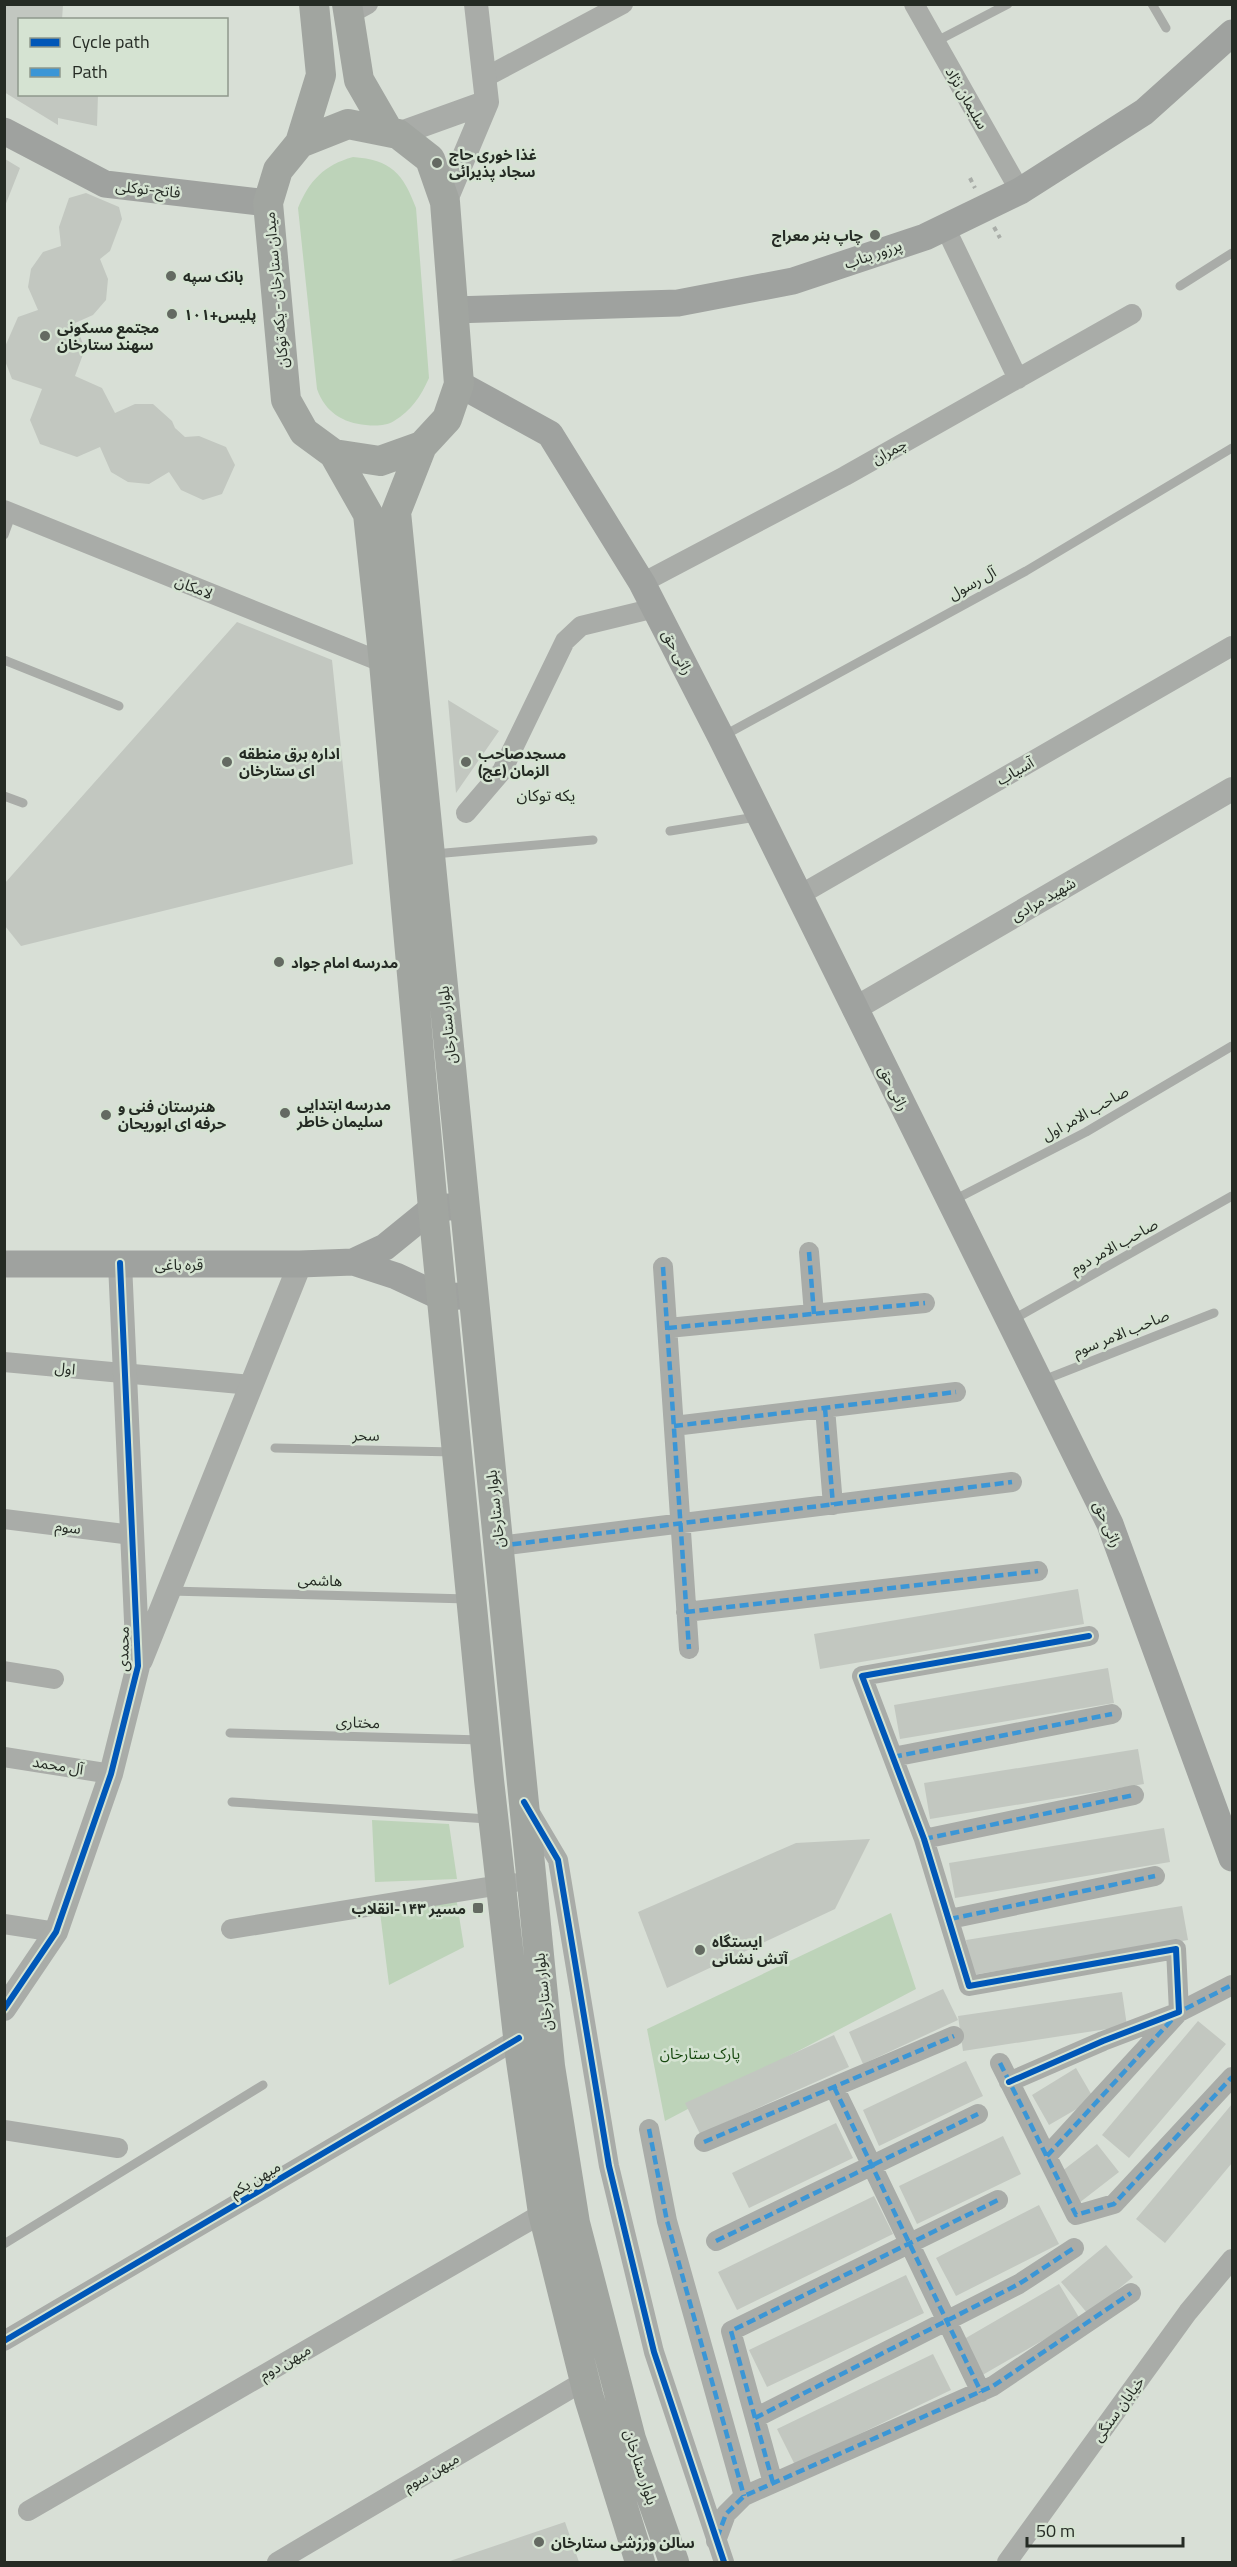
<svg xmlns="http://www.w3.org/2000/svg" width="1237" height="2567" font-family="'Titillium Web','Noto Sans Arabic',sans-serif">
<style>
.green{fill:#bdd3b9}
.building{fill:#c2c7c0}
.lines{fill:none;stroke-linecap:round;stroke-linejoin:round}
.path{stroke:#a9ada8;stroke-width:4;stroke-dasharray:4.5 4.5;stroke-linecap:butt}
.service{stroke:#a9aca8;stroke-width:9}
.minor{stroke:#a9aca8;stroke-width:20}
.tertiary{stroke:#a9aca8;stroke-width:24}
.secondary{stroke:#9fa29f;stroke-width:27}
.primary{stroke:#a1a5a0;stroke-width:30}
.quiet{stroke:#3b96d6;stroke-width:4.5;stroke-dasharray:9 4.5;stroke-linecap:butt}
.cycleway-casing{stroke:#d5e3d2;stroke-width:10}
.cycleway{stroke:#0057b8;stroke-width:6}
.poi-dot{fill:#646a62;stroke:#d5e3d2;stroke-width:2}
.labels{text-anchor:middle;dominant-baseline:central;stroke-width:5;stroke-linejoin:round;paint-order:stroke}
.street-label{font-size:15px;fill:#252b24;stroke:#d5e3d2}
.poi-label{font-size:15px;font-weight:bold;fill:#252b24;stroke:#d5e3d2;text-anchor:start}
.park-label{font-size:15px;fill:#16470e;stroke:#d5e3d2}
.neighbourhood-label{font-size:16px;fill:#252b24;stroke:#d5e3d2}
</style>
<rect width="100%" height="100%" fill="#d8dfd6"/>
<path class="green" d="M353 157C391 160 403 173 416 208L429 378C421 396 411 411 394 421 386 426 375 426 366 425 343 423 325 412 317 389L298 208C309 181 324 165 353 157Z
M372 1820 449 1824 457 1879 375 1882Z
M456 1897 464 1947 389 1985 380 1912Z
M891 1913 916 1989 665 2121 647 2029Z"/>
<path class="building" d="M4 4H63L62 20H20V94H98L97 126 58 118V125L4 92Z
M5 159 20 168 5 206Z
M86 193 119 207 122 219 110 251 100 259 108 279 106 300 93 315 75 323 85 349 75 376 102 388 115 413 135 404H153L172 421 175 428 185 437 199 436 226 447 235 465 222 494 203 500 181 490 169 472 149 484 128 482 111 472 100 447 77 457 40 444 30 420 42 389 12 379 4 358V349L18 317 38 310 28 287 31 269 43 252 61 246 59 227 69 198Z
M237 622 332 660 353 864 21 946 5 926V883Z
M448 700 499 731 456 793Z
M1078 1589 1084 1624 820 1669 814 1634Z
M1108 1668 1114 1703 900 1739 894 1705Z
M1138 1749 1144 1784 930 1819 924 1783Z
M1164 1828 1170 1862 955 1898 949 1863Z
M870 1839 835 1909 667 1988 638 1912 796 1843Z
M1182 1906 1188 1940 972 1975 966 1940Z
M943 1989 958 2020 863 2064 849 2032Z
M1122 1992 1127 2026 963 2051 958 2016Z
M1198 2021 1226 2044 1129 2158 1102 2135Z
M834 2035 849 2067 700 2134 685 2103Z
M966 2061 983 2096 879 2146 863 2110Z
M1076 2068 1094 2099 1049 2125 1032 2095Z
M1232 2104V2163L1165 2243 1136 2219Z
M836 2123 853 2158 749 2208 732 2173Z
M1003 2136 1021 2174 917 2224 899 2186Z
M1097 2144 1119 2172 1079 2203 1057 2175Z
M874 2196 893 2234 737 2310 718 2272Z
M1039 2205 1059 2244 956 2296 936 2258Z
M1106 2245 1133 2277 1088 2314 1061 2282Z
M906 2275 924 2313 767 2387 749 2350Z
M1059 2284 1080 2319 979 2377 959 2342Z
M933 2354 951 2390 795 2465 777 2429Z
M565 2522 579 2562H447Z"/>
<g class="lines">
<path class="path" d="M970 178 975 188
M994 227 1000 238"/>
<path class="service" d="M1152 4 1166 28
M935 42 1008 4
M1180 286 1232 253
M4 535 12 513
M4 660 119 706
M723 736 1026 571 1232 448
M4 796 23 803
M670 831 756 817
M434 854 593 840
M952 1201 1086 1132 1232 1046
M1012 1320 1232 1196
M1041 1381 1214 1313
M275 1448 454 1452
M170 1591 468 1599
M230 1733 482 1740
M232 1802 488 1819
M4 2244 263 2085"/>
<path class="minor" d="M914 4 1020 191
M348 15 368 4
M484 78 623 4
M945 227 1018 379
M4 510 384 663
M642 583 845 476 1132 314
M466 813 502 771 565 641 581 626 655 608
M798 896 1232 646
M809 1252 814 1314
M663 1267 689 1649
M668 1328 925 1303
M4 1362 251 1385
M825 1408 833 1505
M674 1426 956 1392
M4 1519 132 1535
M499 1546 1012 1482
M686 1612 1038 1571
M4 1671 54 1679
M4 1757 111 1774
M893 1757 1112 1714
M529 1811 558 1860 609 2166 654 2352 724 2562
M924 1839 1134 1795
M950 1919 1155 1876
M4 1924 56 1932
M231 1929 513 1883
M1000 2063 1076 2215 1114 2204 1232 2077
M1009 2082 1103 2041 1179 2012 1176 1949 969 1986 924 1839 862 1676 1089 1636
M834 2087 981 2392
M649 2129 667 2221 744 2496
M4 2130 118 2148
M704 2142 954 2036
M1047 2156 1179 2012 1232 1985
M716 2241 978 2114
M4 2341 519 2038
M755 2418 1019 2284 1074 2248
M773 2483 731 2331 998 2200
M28 2511 543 2213
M716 2541 726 2514 744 2496 993 2386 1131 2293
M277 2562 584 2381
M1007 2562 1188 2312 1232 2259"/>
<path class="tertiary" d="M476 4 487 102
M398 134 487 102 445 202
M854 1009 1232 789
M141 1660 300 1264
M4 2009 56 1932 111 1774 138 1666 120 1263"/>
<path class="secondary" d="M4 131 105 184 268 203
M453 310 678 303 793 281 925 237 1020 191 1144 112 1232 33
M459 384 550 434 642 583 721 737 1110 1524 1232 1858
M353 1262 396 1276 441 1297 461 1296
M4 1264H300L353 1262 385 1247 433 1208 465 1206"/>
<path class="primary" d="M347 4 359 80 389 132
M348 124 398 134 430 159 445 202 459 384 447 419 422 446 380 461 334 454 304 432 286 400 268 203 278 170 300 143Z
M300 143 321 75 314 4
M422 446 396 512 550 2066 575 2223 631 2439 674 2562
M334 454 368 514 384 663 433 1208 489 1780 520 2054 543 2213 589 2398 640 2562"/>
<path class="quiet" d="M809 1252 814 1314
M663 1267 689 1649
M668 1328 925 1303
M825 1408 833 1505
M674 1426 956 1392
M499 1546 1012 1482
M686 1612 1038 1571
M893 1757 1112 1714
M924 1839 1134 1795
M950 1919 1155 1876
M1000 2063 1076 2215 1114 2204 1232 2077
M834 2087 981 2392
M649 2129 667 2221 744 2496
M704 2142 954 2036
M1047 2156 1179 2012 1232 1985
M716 2241 978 2114
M755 2418 1019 2284 1074 2248
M773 2483 731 2331 998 2200
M717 2538 726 2514 744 2496 993 2386 1131 2293"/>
<defs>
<path id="cycleway" d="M524 1802 558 1860 609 2166 654 2352 724 2562
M4 2009 56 1932 111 1774 138 1666 120 1263
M1009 2082 1103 2041 1179 2012 1176 1949 969 1986 924 1839 862 1676 1089 1636
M4 2341 519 2038"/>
</defs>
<use href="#cycleway" class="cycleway-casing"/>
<use href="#cycleway" class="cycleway"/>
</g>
<g class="poi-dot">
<circle cx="437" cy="163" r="6"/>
<circle cx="875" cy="235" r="6"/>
<circle cx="171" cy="276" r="6"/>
<circle cx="172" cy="314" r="6"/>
<circle cx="45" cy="336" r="6"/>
<circle cx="227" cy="762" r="6"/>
<circle cx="466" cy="762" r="6"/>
<circle cx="279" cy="962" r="6"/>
<circle cx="285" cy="1113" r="6"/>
<circle cx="106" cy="1115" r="6"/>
<rect x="472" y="1902" width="12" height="12" rx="3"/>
<circle cx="700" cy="1950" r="6"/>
<circle cx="539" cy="2542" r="6"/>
</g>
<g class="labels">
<g class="street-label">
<text transform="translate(967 98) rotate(60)">سلیمان نژاد</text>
<text transform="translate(148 189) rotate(6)">فاتح-توکلی</text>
<text transform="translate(873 254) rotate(-19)">پرزور بناب</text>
<text transform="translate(276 290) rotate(-95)">میدان ستارخان - یکه توکان</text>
<text transform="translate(889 451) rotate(-29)">چمران</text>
<text transform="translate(972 583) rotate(-29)">آل رسول</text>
<text transform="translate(194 587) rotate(22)">لامکان</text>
<text transform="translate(678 652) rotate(63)">راثی حق</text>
<text transform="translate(1015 771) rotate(-30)">آسیاب</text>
<text transform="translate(1043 899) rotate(-30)">شهید مرادی</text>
<text transform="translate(447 1025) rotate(-96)">بلوار ستارخان</text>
<text transform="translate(894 1088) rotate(64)">راثی حق</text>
<text transform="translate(1085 1113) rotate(-29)">صاحب الامر اول</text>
<text transform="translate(1114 1246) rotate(-29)">صاحب الامر دوم</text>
<text x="179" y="1264">قره باغی</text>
<text transform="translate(1121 1333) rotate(-22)">صاحب الامر سوم</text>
<text transform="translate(65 1368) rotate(6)">اول</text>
<text transform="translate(366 1435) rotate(1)">سحر</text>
<text transform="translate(495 1509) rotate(-96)">بلوار ستارخان</text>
<text transform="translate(1108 1524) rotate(67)">راثی حق</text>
<text transform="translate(68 1527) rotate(7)">سوم</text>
<text transform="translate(320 1580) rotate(2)">هاشمی</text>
<text transform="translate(123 1649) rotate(-89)">محمدی</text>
<text transform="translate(358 1722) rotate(2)">مختاری</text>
<text transform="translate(58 1765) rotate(9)">آل محمد</text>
<text transform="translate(543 1992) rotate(-96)">بلوار ستارخان</text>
<text transform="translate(255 2179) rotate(-31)">میهن یکم</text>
<text transform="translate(285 2362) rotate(-30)">میهن دوم</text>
<text transform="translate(1118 2409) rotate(-54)">خیابان سنگی</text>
<text transform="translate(641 2467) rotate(72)">بلوار ستارخان</text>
<text transform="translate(431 2472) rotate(-30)">میهن سوم</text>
</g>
<g class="poi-label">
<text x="449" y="154">غذا خوری حاج<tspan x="449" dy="17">سجاد پذیرائی</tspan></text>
<text x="863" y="235" text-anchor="end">چاپ بنر معراج</text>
<text x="183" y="276">بانک سپه</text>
<text x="184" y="314">پلیس+۱۰۱</text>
<text x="57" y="327">مجتمع مسکونی<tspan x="57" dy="17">سهند ستارخان</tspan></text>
<text x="239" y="753">اداره برق منطقه<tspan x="239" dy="17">ای ستارخان</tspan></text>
<text x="478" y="753">مسجدصاحب<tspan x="478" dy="17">الزمان (عج)</tspan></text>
<text x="291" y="962">مدرسه امام جواد</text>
<text x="297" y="1104">مدرسه ابتدایی<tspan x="297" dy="17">سلیمان خاطر</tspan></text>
<text x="118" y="1106">هنرستان فنی و<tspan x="118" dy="17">حرفه ای ابوریحان</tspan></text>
<text x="466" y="1908" text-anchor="end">مسیر ۱۴۳-انقلاب</text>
<text x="712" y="1941">ایستگاه<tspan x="712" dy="17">آتش نشانی</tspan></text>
<text x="551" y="2542">سالن ورزشی ستارخان</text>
</g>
<g class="park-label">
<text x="700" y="2053">پارک ستارخان</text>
</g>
<g class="neighbourhood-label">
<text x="546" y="795">یکه توکان</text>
</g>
</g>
<rect width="1237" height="2567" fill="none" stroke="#252b24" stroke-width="12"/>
<rect x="18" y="18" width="210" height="78" fill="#d5e3d2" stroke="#8f998c" stroke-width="1.5"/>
<rect x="30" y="38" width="30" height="9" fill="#0057b8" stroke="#8f998c" stroke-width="1.5"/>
<text x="72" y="48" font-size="18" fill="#252b24">Cycle path</text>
<rect x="30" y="68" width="30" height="9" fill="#3b96d6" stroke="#8f998c" stroke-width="1.5"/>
<text x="72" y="78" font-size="18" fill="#252b24">Path</text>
<path d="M1027 2537v9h156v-9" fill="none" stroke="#252b24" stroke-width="3"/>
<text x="1036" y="2537" font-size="18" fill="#252b24" stroke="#d5e3d2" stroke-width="4.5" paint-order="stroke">50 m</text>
</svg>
